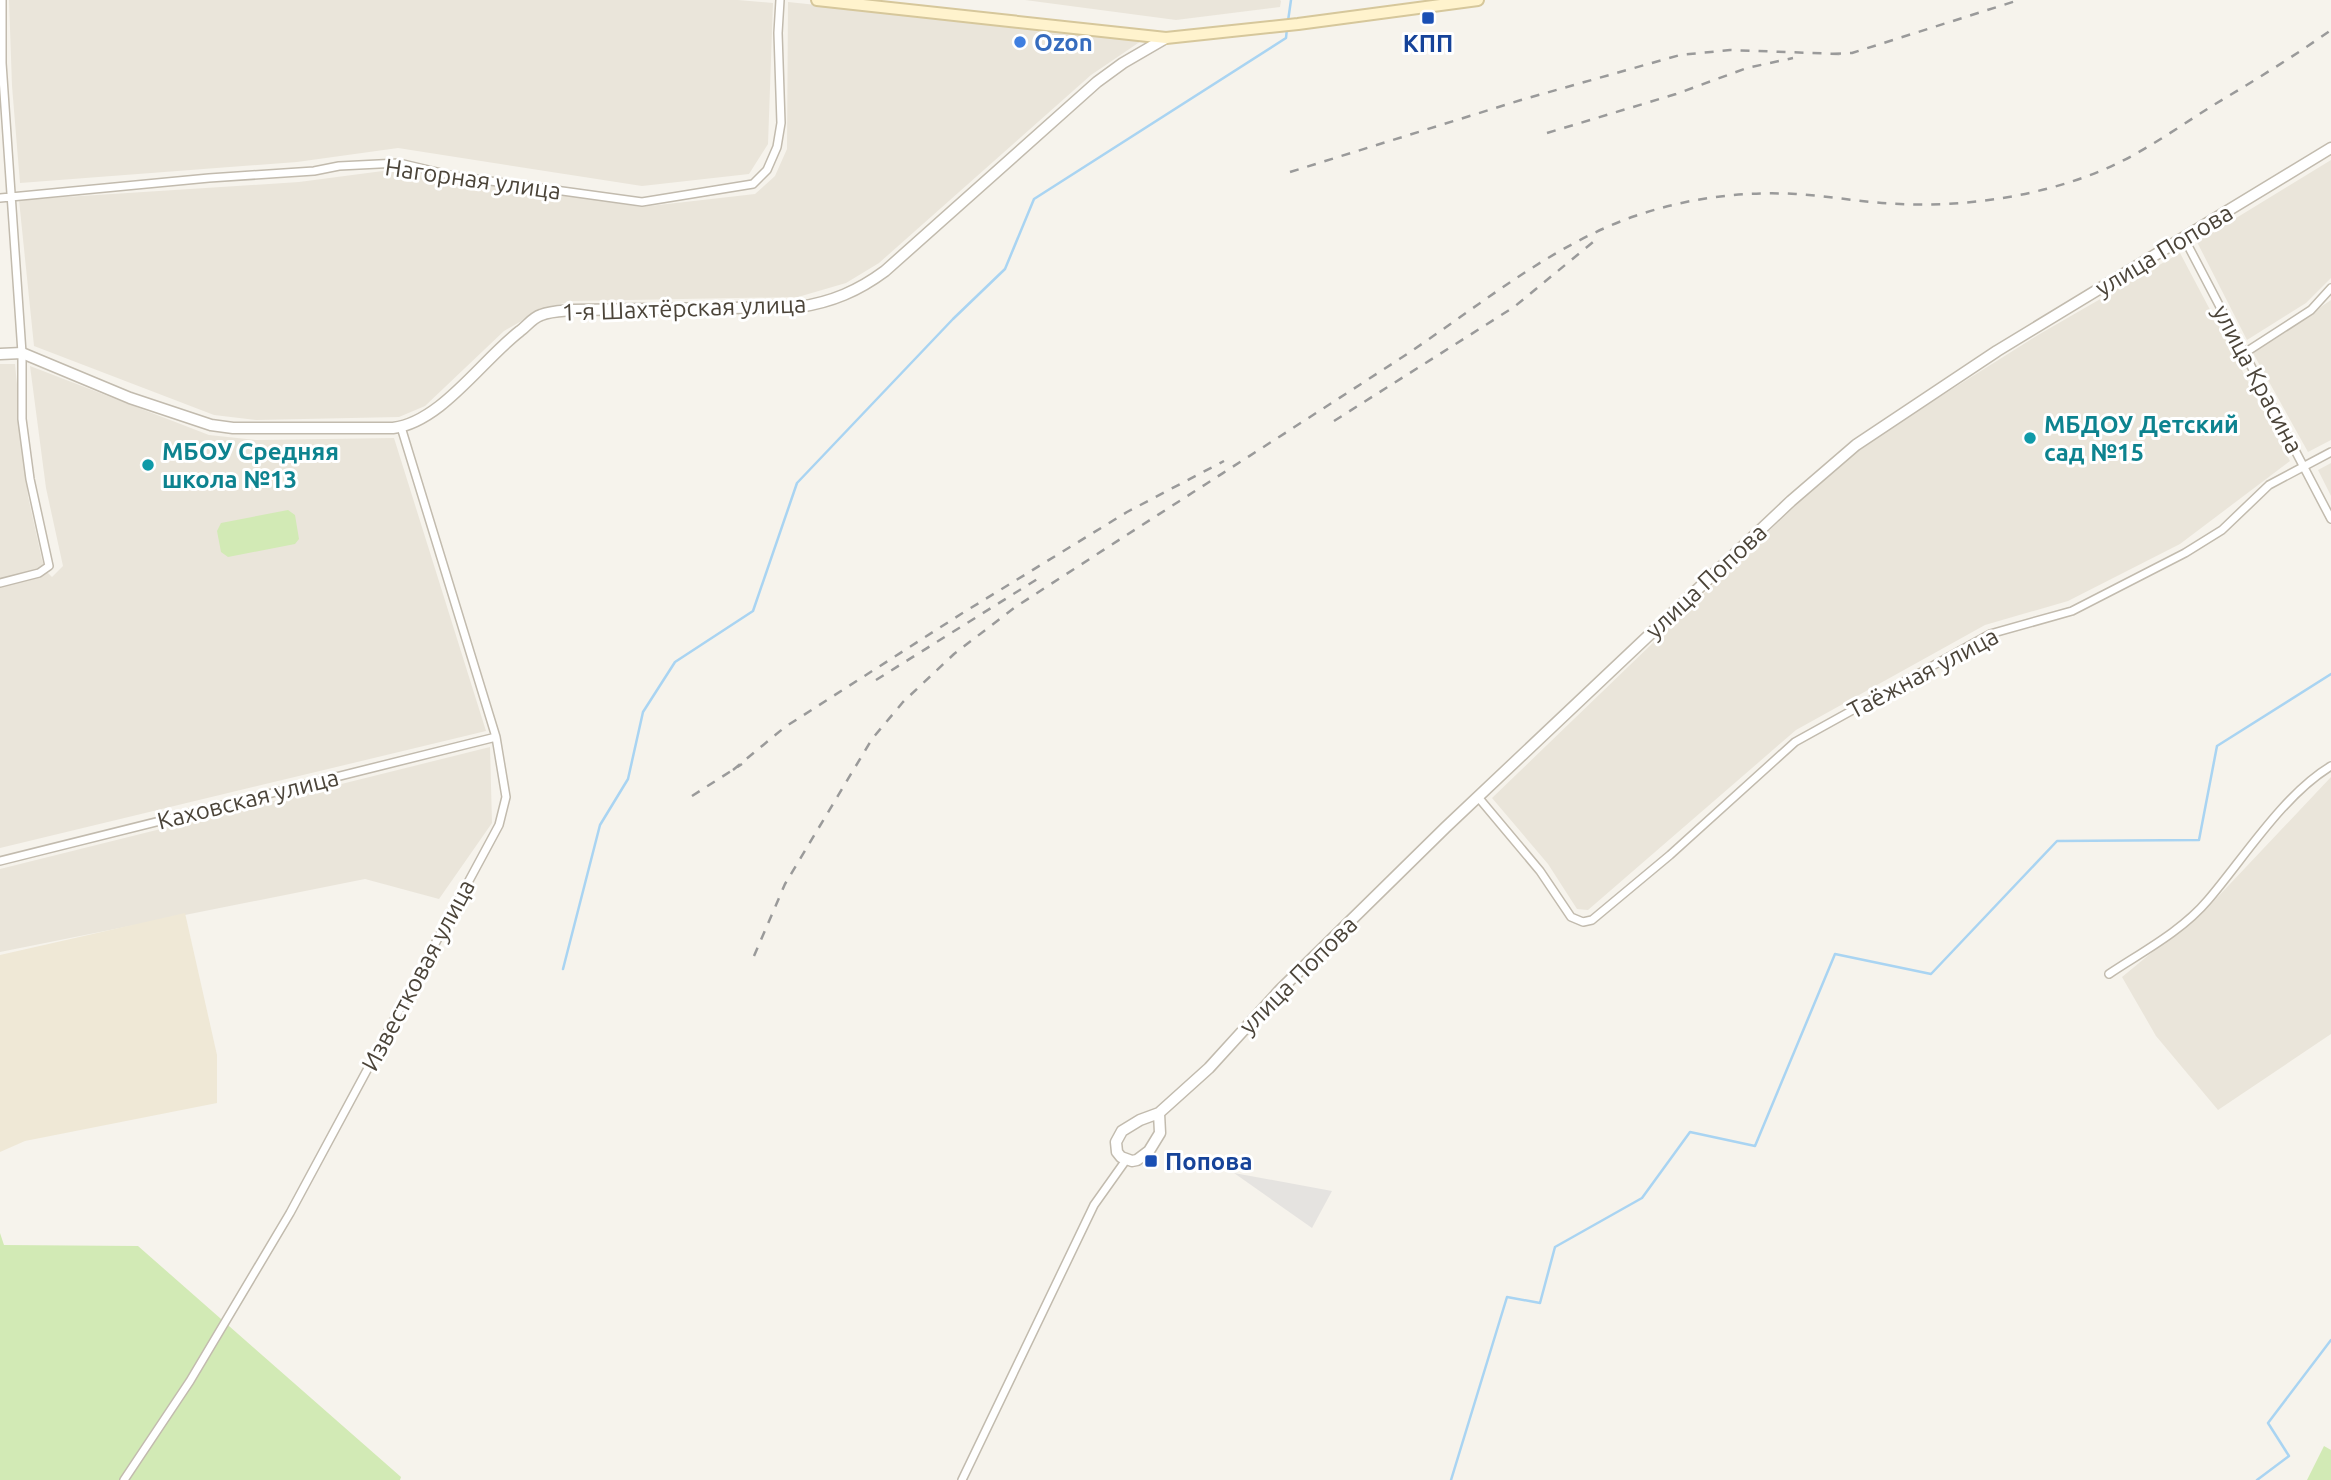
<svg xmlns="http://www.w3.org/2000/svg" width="2331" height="1480" font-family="Ubuntu,sans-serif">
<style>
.residential{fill:#eae5da}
.education{fill:#efe8d6}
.green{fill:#d2eab5}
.parking{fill:#e5e3e0}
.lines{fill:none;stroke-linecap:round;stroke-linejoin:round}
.stream{stroke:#a9d4f2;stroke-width:2.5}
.minor-casing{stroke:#c2bbae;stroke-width:10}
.tertiary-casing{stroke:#c2bbae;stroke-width:13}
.secondary-casing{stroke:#d6c79b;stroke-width:14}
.minor{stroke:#fff;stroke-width:7}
.tertiary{stroke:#fff;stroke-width:10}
.secondary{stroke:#fff3cd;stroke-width:10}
.rail{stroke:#9a9a9a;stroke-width:2.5;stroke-dasharray:9 9;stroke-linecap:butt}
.transit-dot{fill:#1a4fb4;stroke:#fff;stroke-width:2.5}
.shop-dot{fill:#3f7fe0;stroke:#fff;stroke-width:2.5}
.culture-dot{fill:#0f9aa8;stroke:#fff;stroke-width:2.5}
.labels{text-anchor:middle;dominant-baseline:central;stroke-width:6;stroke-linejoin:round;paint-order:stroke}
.shop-label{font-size:24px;font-weight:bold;fill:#366cbe;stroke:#fff;text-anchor:start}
.transit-label{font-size:24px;font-weight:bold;fill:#164399;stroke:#fff}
.street-label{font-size:24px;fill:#4b4439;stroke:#fff}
.culture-label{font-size:24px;font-weight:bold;fill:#0d838f;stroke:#fff;text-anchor:start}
</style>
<rect width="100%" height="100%" fill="#f6f3ec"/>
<path class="residential" d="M9 0H738L773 3 768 144 749 174 642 186 398 148 297 162 20 183 12 86Z
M1025 0H1280L1281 1 1280 7 1176 20Z
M788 2 1144 39 1091 75 879 263 846 283 798 297 573 301 544 308 504 331 425 406 399 417 256 420 214 415 34 346 19 200 299 182 398 169 641 207 755 194 775 176 787 149Z
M2331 160V278L2306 303 2247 340 2197 242Z
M2180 253 2290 461 2180 544 2068 601 1985 625 1796 730 1588 910 1577 909 1548 864 1492 798 1849 454 2038 335Z
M2331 300V440L2308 452 2253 353Z
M0 364H15L28 496 42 560 48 573 52 577 63 566 46 488 30 366 209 435 256 440 394 438 486 731 0 848Z
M2331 463V496L2318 470Z
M490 747 492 823 439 899 365 879 0 952V869Z
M2331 777V1034L2218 1110 2156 1036 2122 977 2212 903Z"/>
<path class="education" d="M185 913 217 1055V1103L25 1141 0 1152V955Z"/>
<path class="green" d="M288 510 295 515 299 539 295 544 228 557 221 552 217 531 221 523Z
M0 1233 4 1245 138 1246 401 1477 400 1480H0Z
M2324 1446 2331 1450V1480H2307Z"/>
<path class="parking" d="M1234 1173 1332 1191 1312 1228Z"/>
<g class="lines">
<path class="stream" d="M1288 21 1291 0
M563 969 600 825 628 779 643 712 675 662 753 611 797 483 953 319 1005 269 1034 199 1286 38 1287 28
M1451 1480 1507 1297 1540 1303 1555 1247 1642 1198 1690 1132 1755 1146 1835 954 1931 974 2057 841 2199 840 2217 746 2331 674
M2257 1480 2289 1456 2268 1423 2331 1340"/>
<defs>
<path id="minor" d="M0 198 209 178 314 171 339 166 399 163 454 176 642 202 753 184 767 170 777 147 781 123 778 33 780 0
M2184 238 2331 519
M2243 354 2311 310 2331 288
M0 583 39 573 49 566 30 479 22 419V353L2 63V0
M1478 797 1540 871 1571 917 1583 922 1592 920 1670 855 1795 742 1990 634 2072 611 2185 553 2222 530 2269 485 2331 452
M0 861 496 737
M2109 974C2142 952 2182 931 2208 900 2244 858 2283 795 2331 766
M124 1480 190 1381 290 1213 499 825 506 797 496 737 401 427
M962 1480 1094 1205 1126 1160"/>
<path id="tertiary" d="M0 354 22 353 130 398 211 425 233 428H393C441 422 481 361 520 331 527 326 532 318 541 315 551 311 563 311 573 310L799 307C832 302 858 291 885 271L1097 82 1123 63 1166 38
M1159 1113 1160 1133 1149 1151 1137 1160 1132 1161 1121 1157 1117 1152 1116 1142 1122 1131 1140 1120 1159 1113 1209 1068 1280 990 1446 827 1791 501 1856 445 1997 351 2331 148"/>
<path id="secondary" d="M817 0 1166 38 1298 24 1478 0"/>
</defs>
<use href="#minor" class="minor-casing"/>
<use href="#tertiary" class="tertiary-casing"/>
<use href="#secondary" class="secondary-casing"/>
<use href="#minor" class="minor"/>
<use href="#tertiary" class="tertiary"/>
<use href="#secondary" class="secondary"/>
<path class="rail" d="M1832 54 1852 53 2019 0
M1547 133 1676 94 1747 68 1793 58
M1290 172 1521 100 1680 55 1730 50 1840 54
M1334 421 1514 307 1598 238
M876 680 1039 578
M733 770 785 727 961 614 1127 512 1224 461
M692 796 742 764
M754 956 785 884 872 739 903 702 954 654 1014 608C1143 524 1272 442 1401 358 1477 308 1549 246 1635 216 1687 198 1742 191 1796 194 1831 196 1865 203 1900 204 1967 207 2041 196 2103 170 2141 154 2177 128 2212 106 2252 82 2293 57 2331 30"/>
</g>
<g class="transit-dot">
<rect x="1421" y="11" width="14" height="14" rx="3.5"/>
<rect x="1144" y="1154" width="14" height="14" rx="3.5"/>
</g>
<circle class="shop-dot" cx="1020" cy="42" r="7"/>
<g class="culture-dot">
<circle cx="2030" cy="438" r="7"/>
<circle cx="148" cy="465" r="7"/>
</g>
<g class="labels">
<g class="shop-label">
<text x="1034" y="42">Ozon</text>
</g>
<g class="transit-label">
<text x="1428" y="43">КПП</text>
<text x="1165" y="1161" text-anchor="start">Попова</text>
</g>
<g class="street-label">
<text transform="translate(473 179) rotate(8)">Нагорная улица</text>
<text transform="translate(2164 250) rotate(-31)">улица Попова</text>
<text transform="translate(684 308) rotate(-2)">1-я Шахтёрская улица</text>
<text transform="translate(2258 379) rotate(62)">улица Красина</text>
<text transform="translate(1706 581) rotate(-43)">улица Попова</text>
<text transform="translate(1923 673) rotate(-28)">Таёжная улица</text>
<text transform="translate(248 799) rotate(-14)">Каховская улица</text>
<text transform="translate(418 975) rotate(-62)">Известковая улица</text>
<text transform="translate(1298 975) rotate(-45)">улица Попова</text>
</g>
<g class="culture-label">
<text x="2044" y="424">МБДОУ Детский<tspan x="2044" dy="28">сад №15</tspan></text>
<text x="162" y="451">МБОУ Средняя<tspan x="162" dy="28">школа №13</tspan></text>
</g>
</g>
</svg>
